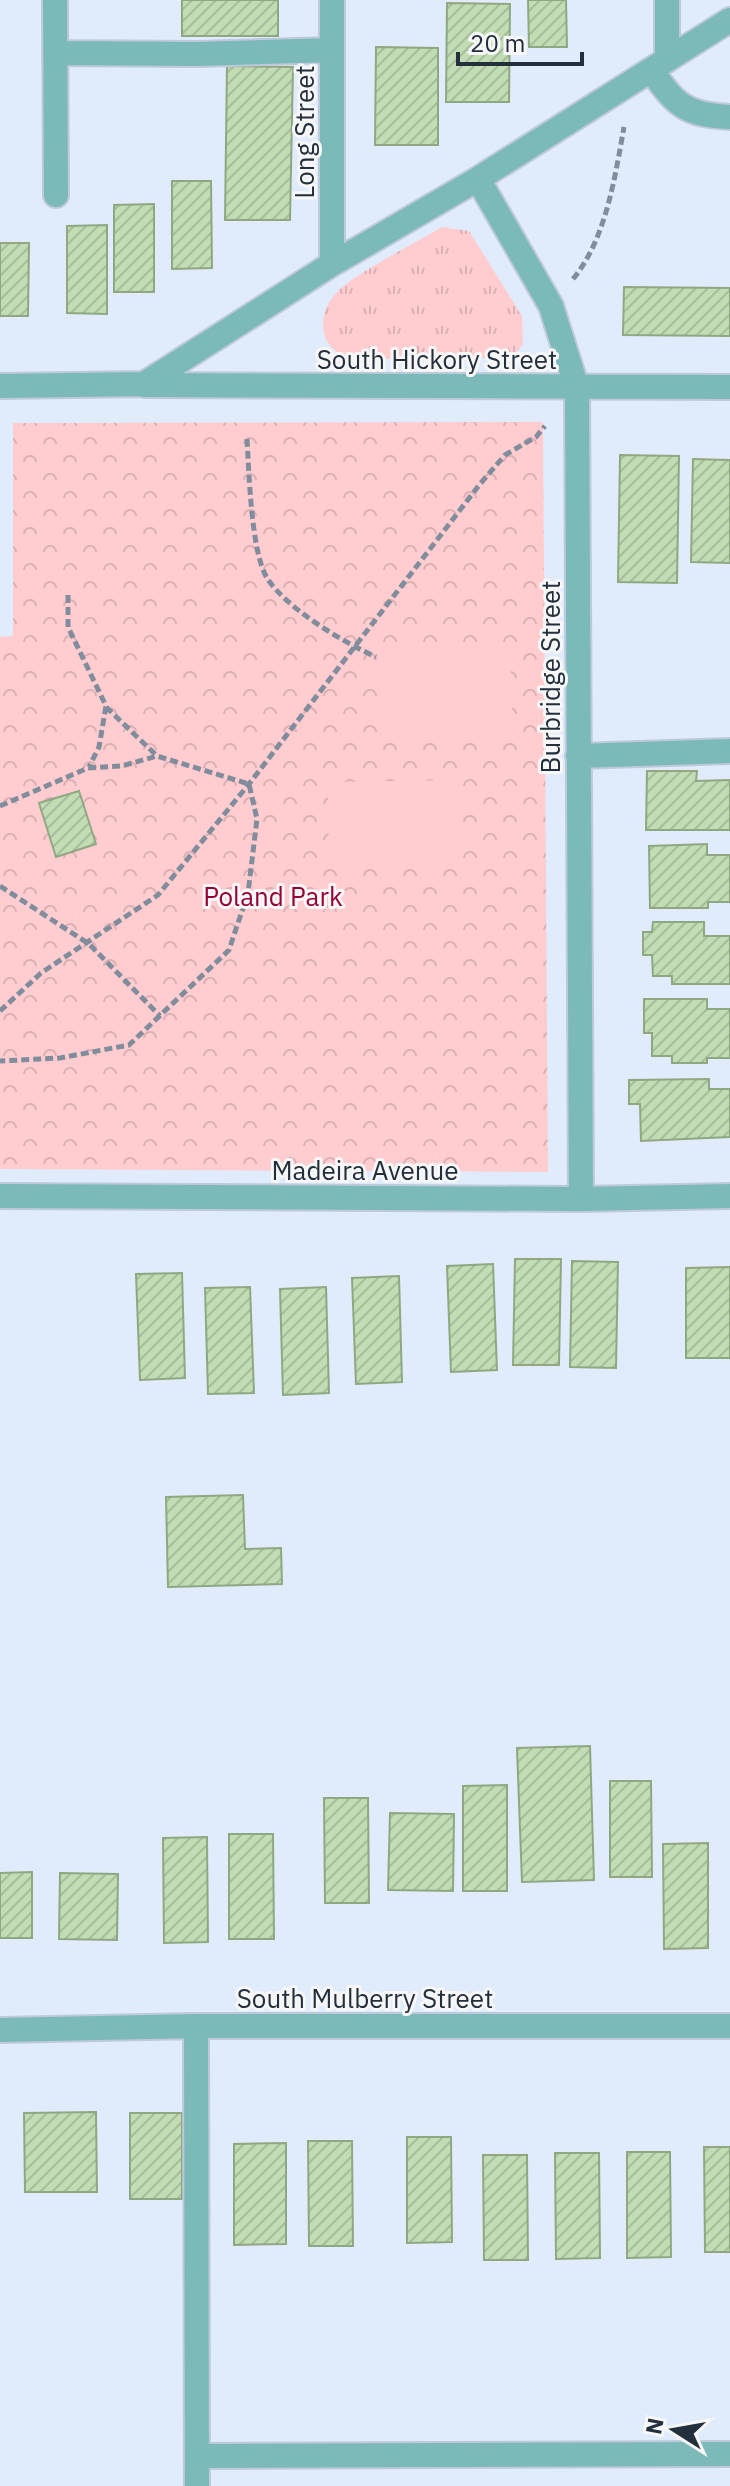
<svg xmlns="http://www.w3.org/2000/svg" width="730" height="2486" font-family="'IBM Plex Sans',sans-serif">
<style>
.grass{fill:url(#grass-tufts)}
.park{fill:url(#park-crowns)}
.pitch{fill:#ffcdd0}
.building{fill:url(#building-hatch);stroke:#8fa882;stroke-width:2}
.lines{fill:none;stroke-linecap:round;stroke-linejoin:round}
.minor-casing{stroke:#becad9;stroke-width:28}
.path{stroke:#818d9c;stroke-width:5;stroke-dasharray:8 4;stroke-linecap:butt}
.minor{stroke:#7bbab9;stroke-width:24}
.labels{text-anchor:middle;dominant-baseline:central;stroke-width:6;stroke-linejoin:round;paint-order:stroke}
.street-label{font-size:26px;fill:#232f3d;stroke:#f7f7f7}
.park-label{font-size:26px;fill:#980031;stroke:#f7f7f7}
</style>
<defs>
<pattern id="grass-tufts" width="24" height="20" patternUnits="userSpaceOnUse" patternTransform="scale(2)"><rect width="24" height="20" fill="#ffcdd0"/><path d="M3 7l-1-3M5 7V3M7 7l1-3M15 17l-1-3M17 17v-4M19 17l1-3" fill="none" stroke="#dab0b4"/></pattern>
<pattern id="park-crowns" width="20" height="18" patternUnits="userSpaceOnUse" patternTransform="scale(2)"><rect width="20" height="18" fill="#ffcdd0"/><path d="M2 6a3 3 0 1 1 6 0M12 15a3 3 0 1 1 6 0" fill="none" stroke="#dab0b4"/></pattern>
<pattern id="building-hatch" width="6" height="6" patternUnits="userSpaceOnUse" patternTransform="scale(2)"><rect width="6" height="6" fill="#c2dcb4"/><path d="M-1 1l2-2M0 6l6-6M5 7l2-2" fill="none" stroke="#a6bd9c"/></pattern>
</defs>
<rect width="100%" height="100%" fill="#e0ecfb"/>
<path class="grass" d="M442 227 469 231 522 316 523 344 514 355 501 358 359 359C345 356 330 352 325 337 320 321 325 304 337 292 354 274 417 242 442 227Z"/>
<path class="park" d="M543 422 548 1172 0 1169V637L13 636V423Z"/>
<path class="pitch" d="M510 649 513 737 382 740 380 652Z
M458 780 459 868 329 869 328 782Z"/>
<path class="building" d="M182 0H278V36H182Z
M528 0H566L567 47H529Z
M447 3 510 4 509 102H446Z
M376 47 438 48V145H375Z
M227 66 293 67 290 220H225Z
M172 181H211L212 268 172 269Z
M154 204V292H114V205Z
M107 225V314L67 313V226Z
M0 243H29L28 316H0Z
M624 287 730 288V336L623 335Z
M620 455 679 456 677 583 618 582Z
M693 459 730 460V563L691 562Z
M647 771H697L696 781 730 780V830H646Z
M79 791 96 844 56 857 39 803Z
M707 844V855H730V902H708V908H650L649 846Z
M653 922H704V936H730V984H672V976H653L652 955H643V932H652Z
M644 999H707V1009H730V1058H707V1063H672V1056H652V1033H644Z
M709 1079V1089H730V1137L641 1141 640 1104H629V1080Z
M515 1259H561L559 1365H513Z
M572 1261 618 1262 616 1368 570 1367Z
M493 1264 497 1370 451 1372 447 1266Z
M730 1267V1358H686V1268Z
M182 1273 185 1378 140 1380 136 1274Z
M399 1276 402 1382 356 1384 352 1278Z
M250 1287 254 1393 208 1394 205 1288Z
M326 1287 329 1393 283 1395 280 1289Z
M243 1495 245 1549 281 1548 282 1584 168 1587 166 1497Z
M590 1746 594 1880 522 1882 517 1748Z
M610 1781H651L652 1877H610Z
M507 1785V1891H463V1786Z
M324 1798H368L369 1903H325Z
M390 1813 454 1814 453 1891 388 1890Z
M229 1834H273L274 1939H229Z
M207 1837 208 1942 164 1943 163 1838Z
M708 1843V1948L664 1949 663 1844Z
M32 1872V1938H0V1873Z
M60 1873 118 1874 117 1940 59 1939Z
M96 2112 97 2192H25L24 2113Z
M130 2113H182V2199H130Z
M407 2137H451L452 2242 407 2243Z
M308 2141H352L353 2246H309Z
M286 2143V2244L234 2245V2144Z
M704 2147H730V2252H705Z
M627 2152H670L671 2257 627 2258Z
M555 2153H599L600 2258 556 2259Z
M483 2155H527L528 2260H484Z"/>
<g class="lines">
<defs>
<path id="minor" d="M55 0 56 195
M332 0V264
M56 53 198 54 332 50
M667 60V0
M651 70C676 105 685 115 730 117
M478 179 551 306 577 388 581 1199
M144 385 730 387
M0 386 144 384 332 264 478 179 730 20
M578 756 730 751
M0 1196 581 1199 730 1196
M196 2026 197 2486
M0 2030 196 2026H730
M197 2456 730 2454"/>
</defs>
<use href="#minor" class="minor-casing"/>
<path class="path" d="M573 279C606 239 615 177 624 127
M247 439C249 471 251 552 267 578 287 609 343 642 376 657
M68 595V627L106 706 99 747 89 767
M106 707 157 756
M0 806 88 768 122 766 157 756 249 784 257 819 248 893 229 950 129 1045 60 1058 0 1061
M0 886 89 944 160 1016
M0 1011 41 973 158 895 249 784 480 484 505 455 536 437 545 426"/>
<use href="#minor" class="minor"/>
</g>
<g class="labels">
<g class="street-label">
<text transform="translate(304 132) rotate(-90)">Long Street</text>
<text x="437" y="359">South Hickory Street</text>
<text transform="translate(550 677) rotate(-90)">Burbridge Street</text>
<text x="365" y="1170">Madeira Avenue</text>
<text x="365" y="1998">South Mulberry Street</text>
</g>
<g class="park-label">
<text x="273" y="896">Poland Park</text>
</g>
</g>
<g transform="translate(674 2430) rotate(281)" stroke="#f7f7f7" stroke-width="6" paint-order="stroke">
<path d="M0-6L14 30L0 20L-14 30Z" fill="#232f3d"/>
<text y="-12" font-size="22" font-weight="bold" text-anchor="middle" fill="#232f3d">N</text>
</g>
<path d="M458 52v12h124v-12" fill="none" stroke="#232f3d" stroke-width="4"/>
<text x="470" y="52" font-size="24" fill="#232f3d" stroke="#f7f7f7" stroke-width="6" paint-order="stroke">20 m</text>
</svg>
